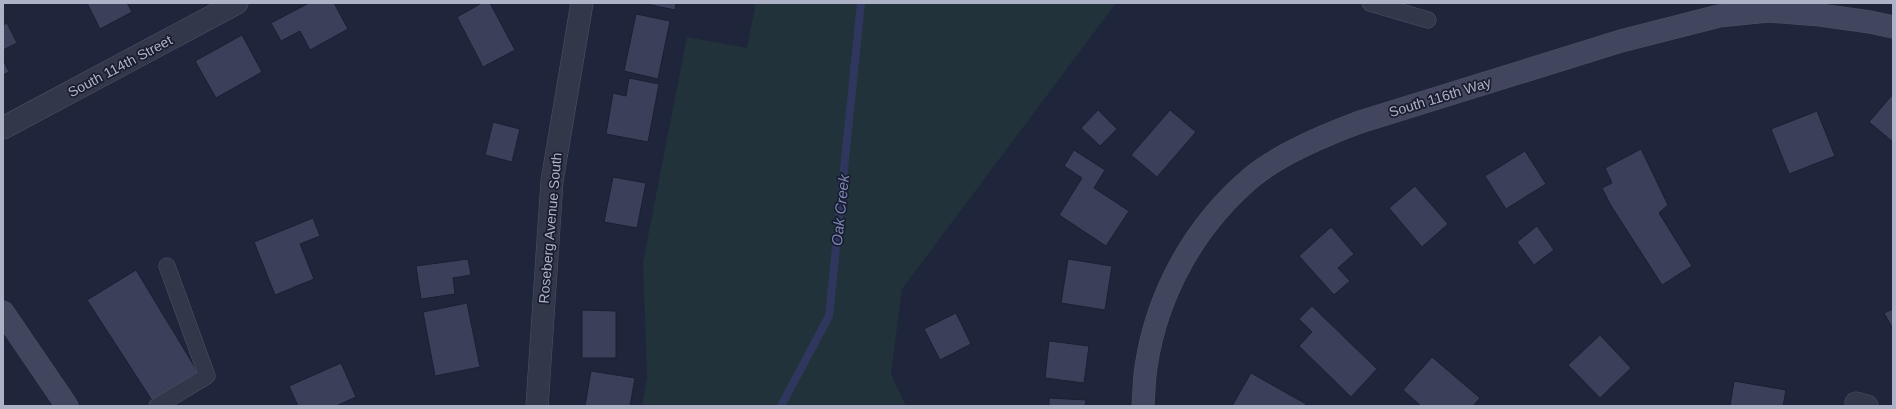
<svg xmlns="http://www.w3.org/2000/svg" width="1896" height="409" font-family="Helvetica,sans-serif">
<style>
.green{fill:#21323b}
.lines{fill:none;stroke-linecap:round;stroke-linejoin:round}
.stream{stroke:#2f375e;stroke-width:8}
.building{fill:#3b405a;stroke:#1b1f31}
.lane-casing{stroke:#4e5265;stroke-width:17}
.street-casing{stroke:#4e5265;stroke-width:23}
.secondary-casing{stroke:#4e5265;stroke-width:23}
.lane{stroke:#33374a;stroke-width:16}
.street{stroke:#33374a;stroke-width:22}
.secondary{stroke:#41455e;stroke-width:22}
.labels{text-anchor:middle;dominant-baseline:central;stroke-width:3.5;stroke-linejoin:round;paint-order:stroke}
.street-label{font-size:14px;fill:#aeb2c7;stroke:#191d2f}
.water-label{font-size:15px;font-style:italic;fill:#7b87b6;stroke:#191d2f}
</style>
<rect width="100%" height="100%" fill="#1f253a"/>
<path class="green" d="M756 3H1116L902 289 891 374 906 406H642L647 377 643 262 687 37 747 48Z"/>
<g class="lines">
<path class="stream" d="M781 406 829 316 861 3"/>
</g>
<path class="building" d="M87 3H127L132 12 100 29Z
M309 3H334L348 29 310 50 300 31 281 41 271 23Z
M482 3H490L515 50 483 67 457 17Z
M642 3H676L675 10Z
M636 14 670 21 658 79 624 71Z
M7 23 17 43 3 50V25Z
M242 35 262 72 216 98 195 61Z
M3 59 9 72 3 75Z
M629 78 659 84 648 142 606 134 613 93 626 96Z
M1893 94V142L1869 122Z
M1098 110 1117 129 1100 146 1081 128Z
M1170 110 1196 132 1157 177 1131 155Z
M1817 111 1835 156 1789 174 1771 129Z
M493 122 520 129 512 162 485 155Z
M1641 149 1668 205 1659 213 1692 266 1662 285 1610 204 1602 188 1612 183 1605 168Z
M1074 150 1105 170 1094 188 1129 211 1106 246 1059 215 1082 178 1064 166Z
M1525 151 1546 184 1506 209 1485 176Z
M613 177 646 183 637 228 604 222Z
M1415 186 1448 224 1422 247 1389 208Z
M313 218 320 236 300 244 314 279 275 295 254 242Z
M1537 226 1554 250 1534 265 1517 242Z
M1331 227 1354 254 1338 268 1350 281 1334 295 1299 256Z
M468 259 471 275 453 278 455 294 421 299 416 266Z
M1068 259 1112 266 1105 310 1061 303Z
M136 270 199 374 153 402 87 300Z
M467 303 480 367 435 376 423 312Z
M1312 306 1377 369 1351 397 1299 346 1312 332 1299 319Z
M1893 309V329L1884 313Z
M582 310 616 311V358H582Z
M956 313 971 344 940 360 924 329Z
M1600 335 1631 368 1600 398 1568 365Z
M1049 341 1089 346 1084 383 1045 378Z
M1432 357 1480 398 1473 406H1421L1403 390Z
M341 363 356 397 336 406H298L289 386Z
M591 371 635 378 630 406H585Z
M1251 373 1306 404 1305 406H1232Z
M1734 381 1786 390 1783 406H1730Z
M1049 398 1086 400 1085 406H1049Z"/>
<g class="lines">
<defs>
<path id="lane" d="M1370 3 1428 20
M157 406 207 376 167 266"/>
<path id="street" d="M3 128 237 3
M1856 403 1867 406
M537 406 552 181 582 3"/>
<path id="secondary" d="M3 312 67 406
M1143 406C1144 393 1144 380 1146 367 1157 293 1195 225 1252 177 1281 153 1325 135 1360 122L1621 41 1719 16 1768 11 1820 15 1870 22 1893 27"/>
</defs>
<use href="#lane" class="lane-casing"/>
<use href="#street" class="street-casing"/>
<use href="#secondary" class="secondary-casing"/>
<use href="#lane" class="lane"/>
<use href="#street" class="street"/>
<use href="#secondary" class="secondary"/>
</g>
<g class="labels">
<g class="street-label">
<text transform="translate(120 66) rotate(-28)">South 114th Street</text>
<text transform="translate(1440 97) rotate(-17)">South 116th Way</text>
<text transform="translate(550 228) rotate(-85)">Roseberg Avenue South</text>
</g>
<g class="water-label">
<text transform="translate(840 210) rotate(-84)">Oak Creek</text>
</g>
</g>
<rect width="1896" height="409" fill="none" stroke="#aeb2c7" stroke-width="8"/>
</svg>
